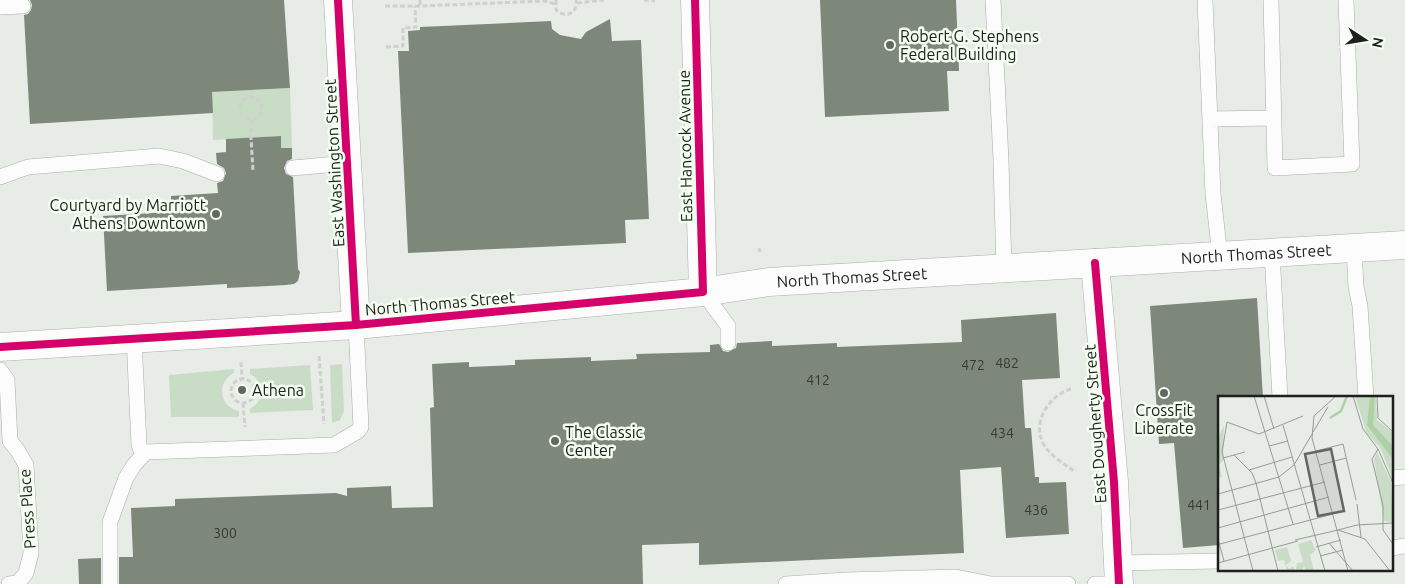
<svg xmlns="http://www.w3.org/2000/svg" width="1405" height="584" font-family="Ubuntu,sans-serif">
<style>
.green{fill:#c9ddc6}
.building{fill:#7d887b}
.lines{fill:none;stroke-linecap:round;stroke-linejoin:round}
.lane-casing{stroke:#a9aea8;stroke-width:16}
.street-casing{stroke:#a9aea8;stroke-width:29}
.secondary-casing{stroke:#a9aea8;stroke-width:29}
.path{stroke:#cfd1cf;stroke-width:3;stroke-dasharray:5 2.5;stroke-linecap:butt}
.lane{stroke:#fbfcfb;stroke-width:15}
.street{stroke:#fbfcfb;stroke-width:28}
.secondary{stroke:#fbfcfb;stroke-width:28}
.cycleway-casing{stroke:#f3fef0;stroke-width:11}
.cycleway{stroke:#d6006c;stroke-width:8}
.poi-dot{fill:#636762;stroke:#f3fef0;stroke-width:2}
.labels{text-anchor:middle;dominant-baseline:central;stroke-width:5;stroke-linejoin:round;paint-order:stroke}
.number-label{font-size:14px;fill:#343933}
.poi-label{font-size:16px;fill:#1c1f1b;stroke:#f3fef0;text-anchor:start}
.street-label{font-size:16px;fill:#1c1f1b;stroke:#f3fef0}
.inset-river{fill:none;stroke:#add0a6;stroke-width:2.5}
.inset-road{fill:none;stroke:#969b95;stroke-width:1}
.view{fill:#636762;fill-opacity:0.15;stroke:#636762;stroke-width:2.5}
.inset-edge{fill:none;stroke:#1c1f1b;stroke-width:2.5}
</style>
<rect width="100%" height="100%" fill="#e7ede6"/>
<path class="green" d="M290 88 292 148H281L280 136 213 140 212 92Z
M342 364 344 411 340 420 332 423 330 365Z
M310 365 313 410 250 413V409C265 401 265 382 250 374V369Z
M234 369V373C216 382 219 407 239 411V417H171L169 375Z"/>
<path class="building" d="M30 0H284L290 88 212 92 213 113 30 124 24 15 28 14 31 10 32 5Z
M820 0H956L959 71H947L949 111 825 117Z
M610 19 612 41 641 40 649 219 625 220 626 243 408 253 398 51H409L408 31 420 30V27L551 21 552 29 560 35 581 39 586 32Z
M281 136V148H292V159L287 161 284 168 286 174 293 177 298 269 300 272 298 281 294 284 286 285 227 288V284L107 291 103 216 171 212V196L218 193 217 183 223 181 226 173 224 168 217 164 216 153 226 152V139Z
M1257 298 1263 398H1219V440H1217L1219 465V545L1183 548 1174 443 1159 444 1150 306Z
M1056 313 1060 378 1022 380 1025 428H1031L1035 477H1039V483L1066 482 1069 534 1006 538 1001 467 960 470 964 553 699 565V543L642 545 643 584H119V557H133L131 508 175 506V499L336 493 347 496V488L391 486 392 508 433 507 430 408 434 407 432 364 469 362V367L515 365V360L591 357V361L637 359 636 354 710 352V345L719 344 723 351 728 352 736 348 737 343 772 341V346L837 343V347L962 342 961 320Z
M101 558V584H79L78 559Z"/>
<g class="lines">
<defs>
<path id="lane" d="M993 0 1001 160 1004 270
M1205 0 1213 194 1220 256
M1271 0 1275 168 1352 164 1346 0
M0 7 23 6
M1210 119 1273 118
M293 168 347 163
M0 177 28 167 159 156 183 161 217 174
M1354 247 1356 287 1360 306 1366 398
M1272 253 1280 398
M703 292 728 326V343
M134 338 139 445 141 450 146 452 334 445 358 431 361 427 356 325
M0 370 7 380 10 441 18 451 26 465 31 553 26 573 18 583 9 584
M1391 478 1405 477
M1391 548 1405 546
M1117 563 1219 561
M110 584V522L126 478 134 465 146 452
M786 584 846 580 956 577 991 584H1068
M1095 584H1119"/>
<path id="street" d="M338 0 356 325
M1095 263 1114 482 1119 584"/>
<g id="secondary">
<path d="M695 0 703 292"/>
<path id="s1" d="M0 347 356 325 703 292 769 282 1405 245"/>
</g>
</defs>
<use href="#lane" class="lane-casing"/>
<use href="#street" class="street-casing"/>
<use href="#secondary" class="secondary-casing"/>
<path class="path" d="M420 0V6
M556 0V10C566 19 578 13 576 0
M644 0 655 1
M577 3 604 0
M385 6H420L545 1 555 4
M386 47 403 46V28L416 27 415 6
M251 90 252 96
M240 108a11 11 0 1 1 22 0a11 11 0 1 1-22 0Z
M252 120 251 138 253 171
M759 248 760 252
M319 356 324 424
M241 362 242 378
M231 391a12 12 0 1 1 24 0a12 12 0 1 1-24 0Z
M1071 389C1049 395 1031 423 1044 445 1051 456 1064 464 1074 471
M243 403 245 427"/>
<use href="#lane" class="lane"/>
<use href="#street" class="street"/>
<use href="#secondary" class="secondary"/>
<defs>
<path id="cycleway" d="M338 0 356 325
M1095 263 1114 482 1119 584
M0 347 356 325 703 292 695 0"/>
</defs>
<use href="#cycleway" class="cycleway-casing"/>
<use href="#cycleway" class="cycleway"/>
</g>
<g class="poi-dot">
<circle cx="890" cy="45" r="5"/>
<circle cx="216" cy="214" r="5"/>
<circle cx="242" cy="390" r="5"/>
<circle cx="1164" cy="393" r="5"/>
<circle cx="555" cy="441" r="5"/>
</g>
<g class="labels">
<g class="number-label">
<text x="1007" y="363">482</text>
<text x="973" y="365">472</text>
<text x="818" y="380">412</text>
<text x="1002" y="433">434</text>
<text x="1199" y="505">441</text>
<text x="1036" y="510">436</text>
<text x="225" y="533">300</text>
</g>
<g class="poi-label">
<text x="900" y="36">Robert G. Stephens<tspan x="900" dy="18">Federal Building</tspan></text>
<text x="206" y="205" text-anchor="end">Courtyard by Marriott<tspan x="206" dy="18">Athens Downtown</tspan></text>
<text x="252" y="390">Athena</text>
<text x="1164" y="410" text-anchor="middle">CrossFit<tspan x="1164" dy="18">Liberate</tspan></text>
<text x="565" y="432">The Classic<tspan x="565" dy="18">Center</tspan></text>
</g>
<g class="street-label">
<text transform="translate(685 146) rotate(-91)">East Hancock Avenue</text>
<text transform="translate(334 163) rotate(-93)">East Washington Street</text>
<text stroke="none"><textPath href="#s1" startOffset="1260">North Thomas Street</textPath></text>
<text stroke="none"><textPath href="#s1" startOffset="855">North Thomas Street</textPath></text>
<text transform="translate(440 303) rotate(-5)">North Thomas Street</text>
<text transform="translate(1095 424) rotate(-94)">East Dougherty Street</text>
<text transform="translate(27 509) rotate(-94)">Press Place</text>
</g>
</g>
<g transform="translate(1218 396)">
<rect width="175" height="175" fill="#e7ede6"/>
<path d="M137 0H158L159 24 175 37V84L162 51 149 38ZM6 30 5 65 1 69 4 81 0 82V41ZM159 56 173 86 175 126 166 125 156 63ZM93 144 98 154 92 159 96 175H88L86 170 84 175 78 173 79 167 85 166 80 148ZM69 151 73 165 68 169 71 173 75 170 77 175H69L66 164 60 165 57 154Z" fill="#c9ddc6"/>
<path d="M152 0H157L155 29 175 50V63L149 29Z" fill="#add0a6"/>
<path class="inset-river" d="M112 22 123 15 129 0"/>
<path class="inset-road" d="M36 0 75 128M46 0 56 33M118 0 96 20 94 42 130 175M135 0 145 33 160 53 175 87M159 0 160 22 175 36M65 29 107 175M95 36 110 11M51 50 70 45M160 53 154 63 165 110V134L175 148M98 55 125 48 138 104M16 59 34 77 38 87M5 62 27 56M102 69 128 62M31 74 74 61M38 87 60 175M0 98 61 81 76 69 94 38M139 108 143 141M0 114 107 86M0 132 111 101M120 134 139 129 175 127M120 134 147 143 172 175M0 143 6 165M77 144 120 134M111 147 135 175M2 148 115 118M98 151 123 144M102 160 125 154M0 167 80 145M35 175 4 56 9 26 41 38 85 20"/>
<path class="view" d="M113 53 126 115 100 120 87 58Z"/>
<rect width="175" height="175" class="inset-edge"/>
</g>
<g transform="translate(1365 40) rotate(102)" stroke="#f3fef0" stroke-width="4" paint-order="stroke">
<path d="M0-4L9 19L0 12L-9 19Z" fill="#1c1f1b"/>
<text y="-8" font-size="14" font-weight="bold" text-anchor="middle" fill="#1c1f1b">N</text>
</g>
</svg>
